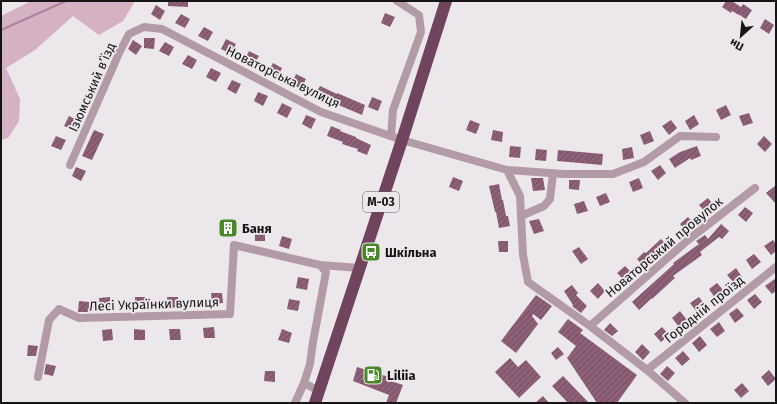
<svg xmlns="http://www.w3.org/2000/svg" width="777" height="404" font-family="'Fira Sans',sans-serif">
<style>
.park{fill:#d4b1c3}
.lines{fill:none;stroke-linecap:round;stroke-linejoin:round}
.stream{stroke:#b2829b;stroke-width:2}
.building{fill:url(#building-hatch)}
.street{stroke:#b29ba7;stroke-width:8}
.highway{stroke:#70445c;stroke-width:12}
.labels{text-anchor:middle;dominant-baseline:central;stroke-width:3.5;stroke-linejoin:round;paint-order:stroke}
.shield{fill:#ece7ea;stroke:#565355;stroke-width:1}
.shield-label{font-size:12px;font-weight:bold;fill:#161415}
.street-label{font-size:13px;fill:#161415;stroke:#ece7ea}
.poi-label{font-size:13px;font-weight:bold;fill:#161415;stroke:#ece7ea;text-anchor:start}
</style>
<defs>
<pattern id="building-hatch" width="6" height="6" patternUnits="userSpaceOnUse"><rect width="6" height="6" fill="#8e6078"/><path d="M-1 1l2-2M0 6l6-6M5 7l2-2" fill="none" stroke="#734e61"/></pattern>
</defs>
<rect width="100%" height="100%" fill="#ece7ea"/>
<path class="park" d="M31 1H133L134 3 123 21 99 35 73 16 35 50 6 68 20 99 19 121 8 138 1 140V16Z"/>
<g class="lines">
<path class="stream" d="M1 30 66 1"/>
</g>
<path class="building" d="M168 1H188V7L168 6Z
M726 1H732L741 7 743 4 752 10 746 19 732 11 731 13 722 7Z
M156 5 165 11 160 20 151 14Z
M385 13 395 17 390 27 381 23Z
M181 14 190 19 185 28 175 23Z
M765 19 774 25 769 34 760 28Z
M204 27 213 32 208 41 198 36Z
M144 38H155L154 49 144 48Z
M226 39 236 44 231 54 221 49Z
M133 40 142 46 136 55 128 49Z
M165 42 174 47 169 56 159 51Z
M249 51 259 56 254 65 244 61Z
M188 55 197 60 192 69 182 64Z
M273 63 282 68 278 77 268 72Z
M211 68 221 73 216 82 206 77Z
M296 74 306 79 301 89 292 84Z
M232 80 241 84 236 94 227 89Z
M320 86 337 94V93L365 105 362 115 315 95Z
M258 92 268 96 263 106 254 101Z
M372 97 382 101 378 111 368 107Z
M282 103 292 108 287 118 277 113Z
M726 105 731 115 721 120 716 110Z
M749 113 753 123 743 126 739 116Z
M306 115 316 119 311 129 302 124Z
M694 115 699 124 690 130 685 121Z
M69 116 79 121 74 130 64 126Z
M470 120 480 124 476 134 466 130Z
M671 120 677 128 669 135 662 126Z
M331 126 341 130 340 131 356 137V138L371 145 367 155 357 151 358 149 342 144 343 142 327 136Z
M94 130 104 134 92 160 82 156Z
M493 130 503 132 502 142 491 140Z
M650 131 654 141 644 145 640 135Z
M56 136 66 140 61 150 51 146Z
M764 136 772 144 765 152 757 144Z
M510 146 521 147 520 158 509 157Z
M697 146 701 156 691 160 690 158 675 168 669 159 680 152Z
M632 147 634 158 623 160 622 149Z
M536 149 547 150 546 161 535 160Z
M558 150 603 154 602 165 557 161Z
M660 165 666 173 658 180 651 171Z
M76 167 86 171 81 181 72 176Z
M453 177 463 181 459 191 449 187Z
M531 178H543L545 190 533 191Z
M639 178 643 188 633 192 629 182Z
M569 180H580L579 190 569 189Z
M499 184 502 200H503L506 216H508L510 226 499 228 496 212H495L489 186Z
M776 185V204L766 193Z
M606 193 610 202 600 206 596 197Z
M708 198 715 207 706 213 699 205Z
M584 201 588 211 577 214 574 204Z
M745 207 753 213 746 222 738 215Z
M688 217 695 225 687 232 680 224Z
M539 219 544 231 534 234 529 221Z
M222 223H233V233L223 234Z
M721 224 729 231 722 239 719 237 700 252 702 255 673 276 675 278 652 299V298L639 310 632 302 674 264 673 263 699 244 696 241 705 235 708 239Z
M255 230 265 231V241H255Z
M282 236 292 239 289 249 279 246Z
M661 239 668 246 661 254 659 252 644 267 637 259 644 252 646 253Z
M773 240 776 244V251L771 255 764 246Z
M498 241H508V252H499Z
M579 247 588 259 581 264 572 251Z
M754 254 761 262 752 269 746 260Z
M625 266 633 274 625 281 617 273Z
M736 268 742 277 734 283 727 275Z
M298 277 309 279 307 290 296 288Z
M776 278V291L772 294 765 286Z
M598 283 605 291 598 299 590 291Z
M717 283 724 291 715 298 709 289Z
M572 285 578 293 576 295 587 306 581 313 572 306 573 305 564 291Z
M211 293H222L223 303 212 304Z
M755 294 762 302 754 309 747 300Z
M536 295 552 306 541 320 533 314 532 316 538 324 516 353 501 341Z
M110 297V308L100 309 99 298Z
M135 297H146V308H135Z
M167 297H178L179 307 168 308Z
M699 297 705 305 697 312 690 303Z
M289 299 300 301 298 311 287 309Z
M79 301 89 302V312H78Z
M737 308 744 316 735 323 729 314Z
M680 311 687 320 679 327 672 318Z
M568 319 583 330 580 333 637 375 617 403H597L567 358 576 346 558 332Z
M719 322 725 331 717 337 710 329Z
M610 323 618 331 612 336 604 330Z
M214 327 215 338H204L203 328Z
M662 327 669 335 661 342 654 334Z
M112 329 113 340 103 341 102 330Z
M134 329 145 330V340H134Z
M169 329H180L181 340H170Z
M282 329 292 333 289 343 278 340Z
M700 336 707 345 699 352 692 343Z
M642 344 650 352 643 360 635 352Z
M28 345 38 346 36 356H27Z
M558 347 564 354 556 360 551 353Z
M683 351 690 359 682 366 675 358Z
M510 358 518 367 526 360 541 377 519 398 495 372Z
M46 364 56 366 53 376 44 374Z
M667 366 675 373 668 381 660 374Z
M357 367 392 378 391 381 403 385 396 403H386L389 395 353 381Z
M769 370 776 379 768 386 761 377Z
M265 371H275V382L264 381Z
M563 376 589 403H568L552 386Z
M742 383 749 391 741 398 734 390Z
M543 396 549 403H535Z"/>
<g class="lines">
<path class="street" d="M391 136 393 110 421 32 419 15 397 1
M70 165 120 51 129 34 144 27 162 29 321 112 402 140 507 170 520 196 523 255 528 282 590 326 647 370 685 403
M507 170 564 174H613L644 162 680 136 716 137
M521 216 544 206 550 199 553 173
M590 326 688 240 755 188
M647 370 776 267
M38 377 49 320 59 309 79 318 230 314 234 245 320 265 359 268
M319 391 304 383 310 364 313 342 326 272 320 265
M295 403 304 383"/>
<path class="highway" d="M315 403 402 140 446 1"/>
</g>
<defs>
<symbol id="building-square" viewBox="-11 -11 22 22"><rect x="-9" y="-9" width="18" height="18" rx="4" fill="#498827" stroke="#ece7ea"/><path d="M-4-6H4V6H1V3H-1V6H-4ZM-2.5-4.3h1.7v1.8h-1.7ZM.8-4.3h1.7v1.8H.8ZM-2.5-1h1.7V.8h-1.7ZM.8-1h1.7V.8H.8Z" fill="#fff"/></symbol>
<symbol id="bus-square" viewBox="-11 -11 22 22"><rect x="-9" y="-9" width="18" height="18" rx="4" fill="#498827" stroke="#ece7ea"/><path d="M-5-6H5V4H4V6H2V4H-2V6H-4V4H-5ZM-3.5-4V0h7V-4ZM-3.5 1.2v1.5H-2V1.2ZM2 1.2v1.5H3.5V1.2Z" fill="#fff"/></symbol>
<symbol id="fuel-square" viewBox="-11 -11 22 22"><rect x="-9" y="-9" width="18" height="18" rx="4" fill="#498827" stroke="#ece7ea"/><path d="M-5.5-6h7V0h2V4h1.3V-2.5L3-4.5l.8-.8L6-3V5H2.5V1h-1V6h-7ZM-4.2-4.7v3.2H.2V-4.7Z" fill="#fff"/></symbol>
</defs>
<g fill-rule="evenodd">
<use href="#building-square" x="217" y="217" width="22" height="22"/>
<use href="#bus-square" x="360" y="241" width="22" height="22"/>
<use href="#fuel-square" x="362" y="364" width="22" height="22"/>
</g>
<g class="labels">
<rect class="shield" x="363" y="192" width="36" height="20" rx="3"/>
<g class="shield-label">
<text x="381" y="202">М-03</text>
</g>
<g class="street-label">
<text transform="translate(283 77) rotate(26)">Новаторська вулиця</text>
<text transform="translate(92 87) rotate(-66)">Ізюмський в’їзд</text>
<text transform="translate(664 247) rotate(-40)">Новаторський провулок</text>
<text transform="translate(154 304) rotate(-2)">Лесі Українки вулиця</text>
<text transform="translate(704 309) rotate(-39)">Городній проїзд</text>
</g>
<g class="poi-label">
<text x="242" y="228">Баня</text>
<text x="385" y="252">Шкільна</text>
<text x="387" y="375">Liliia</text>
</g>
</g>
<rect width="777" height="404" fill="none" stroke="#161415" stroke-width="4"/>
<g transform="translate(741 36) rotate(207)" stroke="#ece7ea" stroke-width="3" paint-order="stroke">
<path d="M0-3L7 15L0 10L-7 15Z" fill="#161415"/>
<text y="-6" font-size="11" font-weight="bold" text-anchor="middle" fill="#161415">Пн</text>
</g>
</svg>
